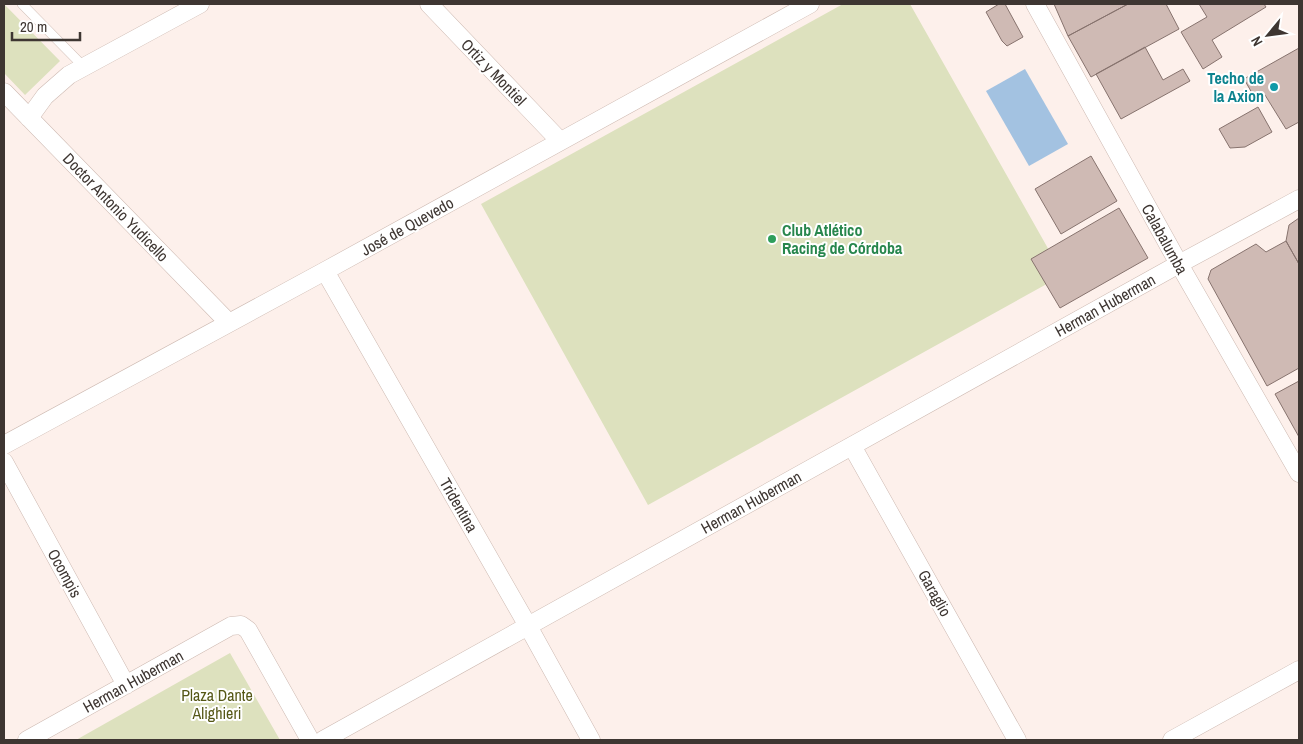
<svg xmlns="http://www.w3.org/2000/svg" width="1303" height="744" font-family="'Archivo Narrow',sans-serif">
<style>
.green{fill:#dde1be}
.water{fill:#a3c2e1}
.building{fill:#cfbab4;stroke:#87736e}
.lines{fill:none;stroke-linecap:round;stroke-linejoin:round}
.service-casing{stroke:#cdb9b1;stroke-width:10}
.minor-casing{stroke:#cdb9b1;stroke-width:19}
.service{stroke:#fff;stroke-width:9}
.minor{stroke:#fff;stroke-width:18}
.culture-dot{fill:#0f9aa8;stroke:#fff;stroke-width:2}
.leisure-dot{fill:#2e9e5b;stroke:#fff;stroke-width:2}
.labels{text-anchor:middle;dominant-baseline:central;stroke-width:4;stroke-linejoin:round;paint-order:stroke}
.street-label{font-size:16px;fill:#3e3632;stroke:#fff}
.culture-label{font-size:16px;font-weight:bold;fill:#0d838f;stroke:#fff;text-anchor:end}
.leisure-label{font-size:16px;font-weight:bold;fill:#27864d;stroke:#fff;text-anchor:start}
.park-label{font-size:16px;fill:#555716;stroke:#fff}
</style>
<rect width="100%" height="100%" fill="#fdf0eb"/>
<path class="green" d="M4 4 60 61 25 95 4 73Z
M843 4H910L1063 275 648 505 481 204Z
M230 653 280 740H76Z"/>
<path class="water" d="M1025 69 1068 144 1029 166 986 91Z"/>
<path class="building" d="M999 4H1005L1023 37 1007 46 1002 41 986 12Z
M1054 4H1128L1068 36Z
M1128 4H1166L1179 29 1091 77 1068 36Z
M1199 4H1264L1266 7 1212 40 1222 57 1203 69 1181 32 1207 17Z
M1145 47 1163 80 1183 69 1190 81 1121 119 1096 74Z
M1299 48V122L1286 129 1265 95 1256 100 1244 79Z
M1258 107 1272 132 1245 147 1230 148 1219 129Z
M1091 156 1117 201 1061 234 1035 189Z
M1119 208 1148 258 1060 308 1031 259Z
M1299 218V264L1286 241 1289 225Z
M1286 241 1299 264V368L1267 386 1208 279 1211 270 1256 244 1266 252Z
M1299 381V437L1275 394Z"/>
<g class="lines">
<defs>
<path id="service" d="M22 4 83 66"/>
<path id="minor" d="M429 4 560 141
M1035 4 1179 264 1299 473
M4 92 228 322
M29 118 45 96 69 75 200 4
M325 271 528 626 591 740
M4 445 325 271 810 4
M852 446 1017 740
M4 462 126 685
M27 740 231 626 241 625 248 630 310 740
M323 740 1179 264 1299 199
M1172 740 1299 670"/>
</defs>
<use href="#service" class="service-casing"/>
<use href="#minor" class="minor-casing"/>
<use href="#service" class="service"/>
<use href="#minor" class="minor"/>
</g>
<circle class="culture-dot" cx="1274" cy="87" r="5"/>
<circle class="leisure-dot" cx="772" cy="239" r="5"/>
<g class="labels">
<g class="street-label">
<text transform="translate(494 72) rotate(46)">Ortiz y Montiel</text>
<text transform="translate(116 207) rotate(46)">Doctor Antonio Yudicello</text>
<text transform="translate(407 226) rotate(-29)">José de Quevedo</text>
<text transform="translate(1165 239) rotate(61)">Calabalumba</text>
<text transform="translate(1105 305) rotate(-29)">Herman Huberman</text>
<text transform="translate(751 502) rotate(-29)">Herman Huberman</text>
<text transform="translate(459 505) rotate(60)">Tridentina</text>
<text transform="translate(65 573) rotate(61)">Ocompis</text>
<text transform="translate(935 593) rotate(61)">Garaglio</text>
<text transform="translate(133 681) rotate(-29)">Herman Huberman</text>
</g>
<g class="culture-label">
<text x="1264" y="78">Techo de<tspan x="1264" dy="18">la Axion</tspan></text>
</g>
<g class="leisure-label">
<text x="782" y="230">Club Atlético<tspan x="782" dy="18">Racing de Córdoba</tspan></text>
</g>
<g class="park-label">
<text x="217" y="695">Plaza Dante<tspan x="217" dy="18">Alighieri</tspan></text>
</g>
</g>
<rect width="1303" height="744" fill="none" stroke="#3e3632" stroke-width="10"/>
<g transform="translate(1268 35) rotate(241)" stroke="#ffffff" stroke-width="4" paint-order="stroke">
<path d="M0-4L9 19L0 12L-9 19Z" fill="#3e3632"/>
<text y="-8" font-size="14" font-weight="bold" text-anchor="middle" fill="#3e3632">N</text>
</g>
<path d="M12 32v8h68v-8" fill="none" stroke="#3e3632" stroke-width="2.5"/>
<text x="20" y="32" font-size="15" fill="#3e3632" stroke="#ffffff" stroke-width="4" paint-order="stroke">20 m</text>
</svg>
